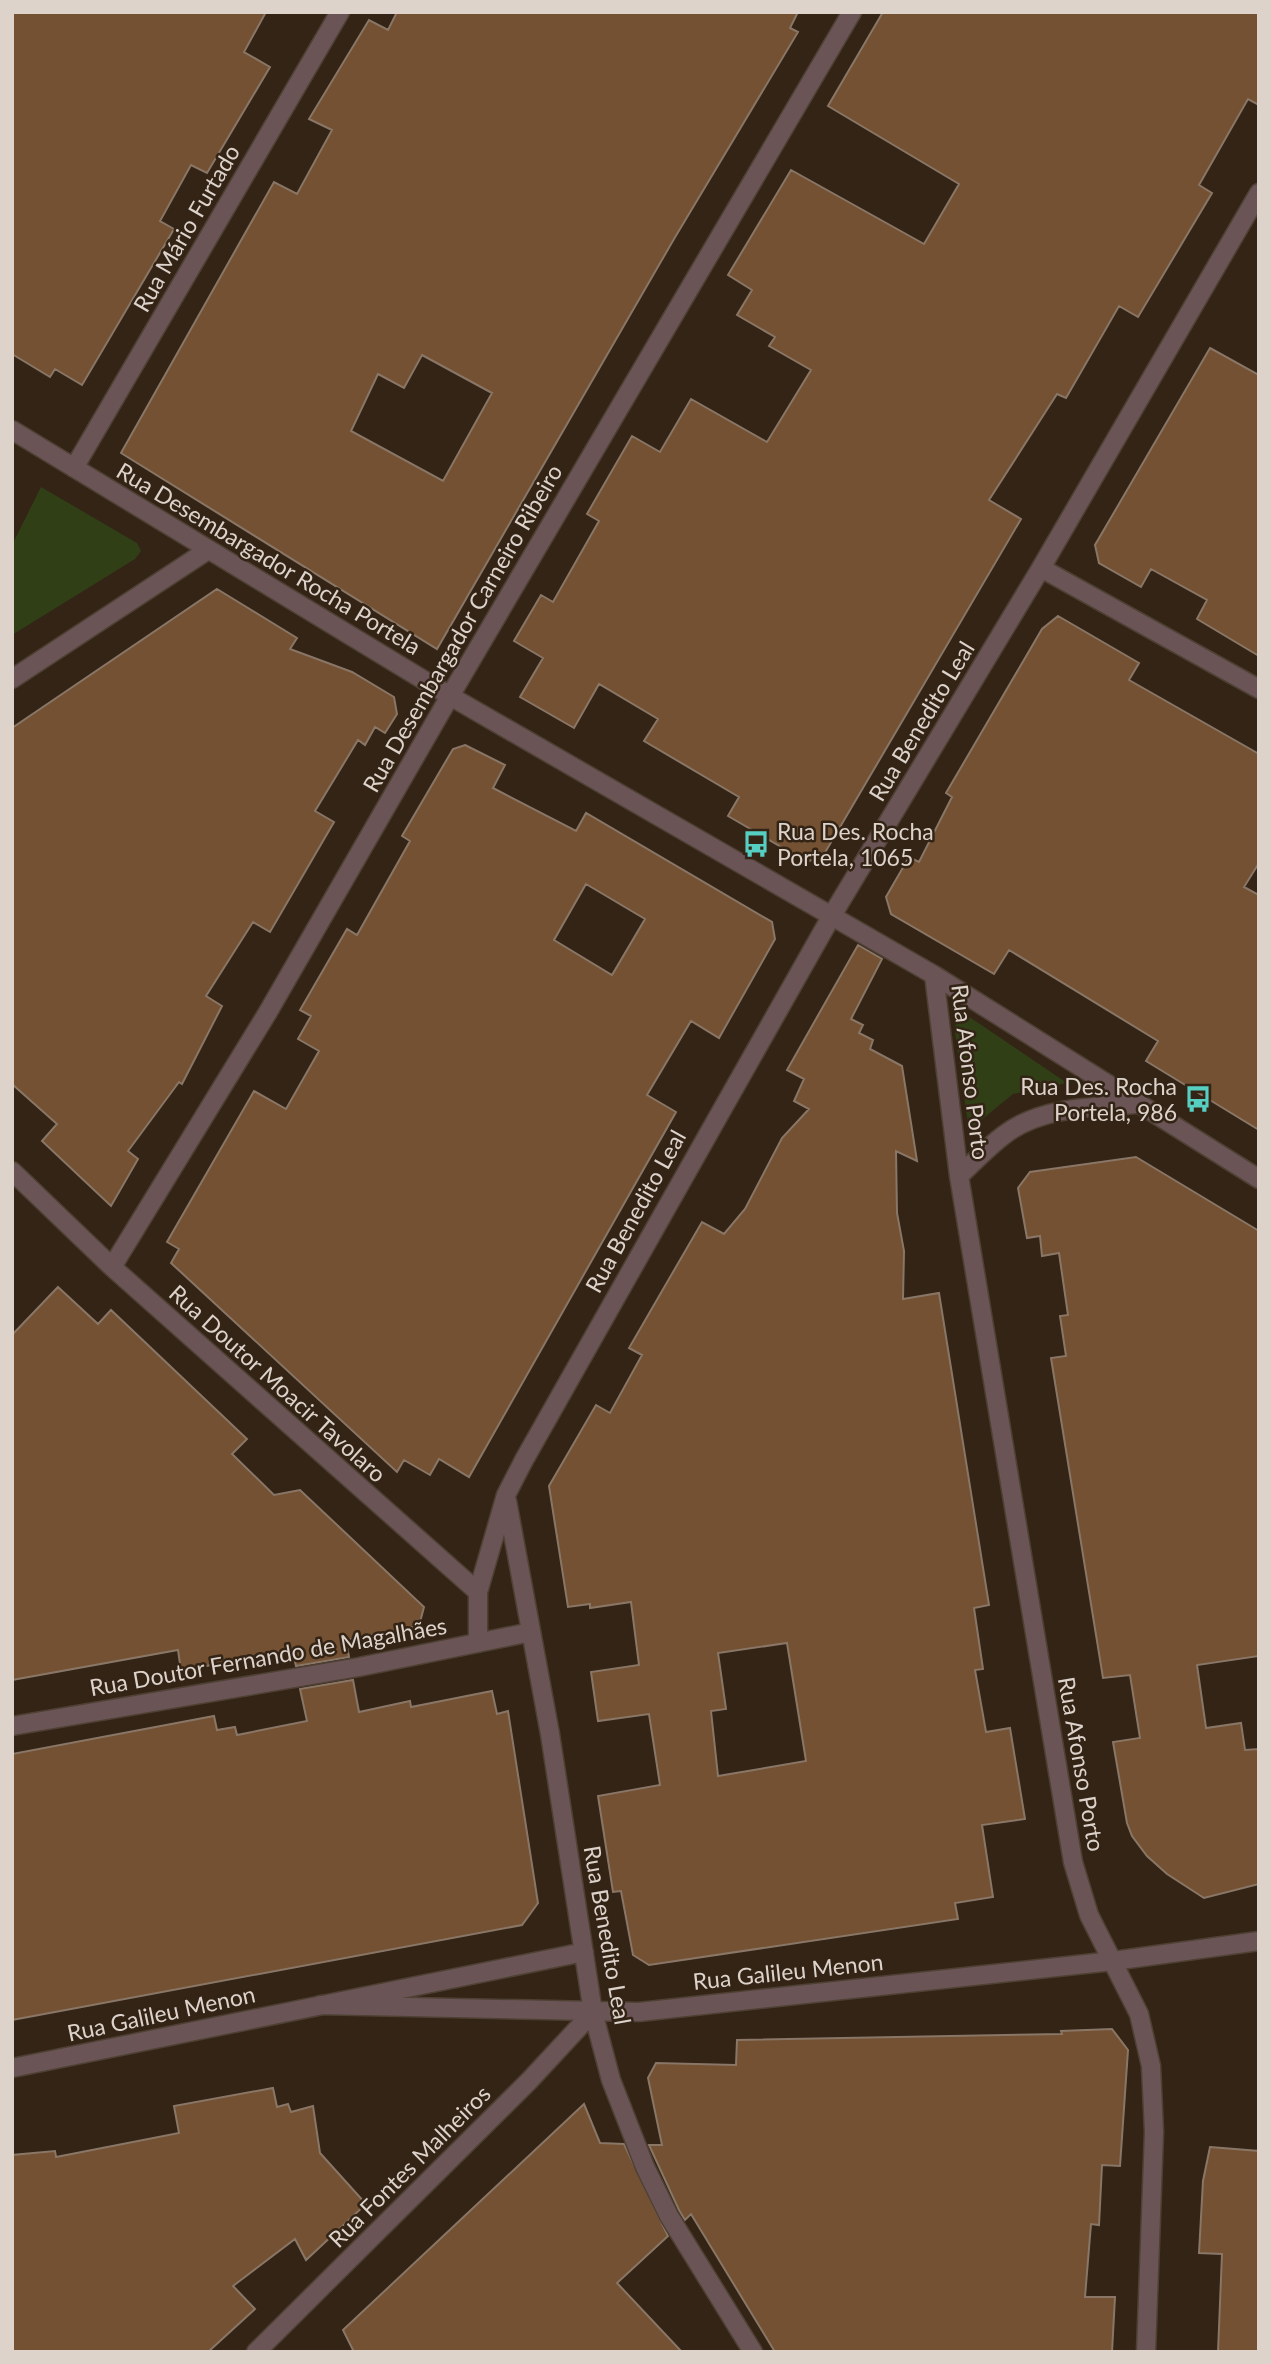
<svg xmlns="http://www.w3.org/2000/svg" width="1271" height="2364" font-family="Lato,sans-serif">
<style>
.green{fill:#313f17}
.building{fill:#735132;stroke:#897666;stroke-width:2;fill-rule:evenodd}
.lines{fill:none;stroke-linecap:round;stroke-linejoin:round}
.street-casing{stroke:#4e4033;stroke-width:21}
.street{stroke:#6a5456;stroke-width:18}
.labels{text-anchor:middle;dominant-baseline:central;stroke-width:5;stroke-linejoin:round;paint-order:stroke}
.street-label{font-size:23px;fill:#ddd3cb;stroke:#332416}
.poi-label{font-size:23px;fill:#ddd3cb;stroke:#332416;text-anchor:start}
</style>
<rect width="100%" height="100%" fill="#332416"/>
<path class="green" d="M41 487 137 543 141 551 135 559 12 635V545Z
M968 1016 1067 1083 1013 1094 969 1130 954 1026Z"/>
<path class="building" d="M12 12H266L244 52 270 67 207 173 191 165 160 221 174 229 82 385 55 369 50 377 12 354Z
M397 12H798L790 28 798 32 674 239 437 649 121 453 274 182 297 194 332 130 309 119 369 20 388 30ZM422 355 492 393 443 481 351 431 378 374 404 388Z
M883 12H1259V105L1248 99 1199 185 1212 193 1138 317 1119 306 1066 398 1057 394 989 500 1021 519 823 856 807 862 728 816 739 797 644 741 658 719 599 684 574 728 520 697 543 658 514 641 541 595 553 602 599 521 587 514 632 436 660 452 691 399 767 442 811 370 769 346 775 337 737 315 752 290 728 275 791 170 924 244 959 184 828 106Z
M1210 348 1259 375V656L1197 619 1207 600 1151 569 1141 587 1099 563 1095 545Z
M217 589 297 638 290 649 352 672 394 697 397 714 385 733 375 727 365 745 358 740 315 811 334 822 270 932 253 922 206 996 222 1006 182 1084 179 1082 128 1151 138 1159 111 1206 42 1141 57 1124 12 1084V728Z
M1058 616 1139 663 1129 680 1259 754V863L1244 887 1259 895V1130L1146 1061 1158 1041 1009 950 994 974 891 914 886 897 909 857 919 862 952 797 946 793 1042 629Z
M465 745 505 765 493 788 576 831 586 813 772 922 775 939 719 1038 691 1021 647 1095 676 1112 469 1477 439 1459 430 1475 404 1460 397 1472 171 1263 179 1249 167 1242 254 1091 286 1109 319 1051 298 1039 311 1016 300 1010 347 929 357 935 410 841 402 836 453 749ZM586 884 645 919 612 975 554 940Z
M858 945 882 959 851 1019 863 1025 859 1033 873 1040 870 1049 902 1066 917 1161 896 1151 897 1213 904 1251 903 1299 939 1293 989 1605 974 1608 983 1669 975 1670 986 1732 1010 1728 1025 1819 982 1825 993 1897 955 1903 958 1919 649 1965 633 1955 621 1891 613 1892 598 1796 660 1785 649 1714 598 1721 591 1672 639 1665 631 1602 590 1608V1604L568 1607 549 1486 596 1405 610 1413 642 1355 629 1348 702 1222 724 1234 745 1209 782 1138 809 1109 794 1101 804 1079 787 1070ZM787 1643 806 1761 718 1776 711 1711 726 1709 718 1653Z
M1136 1157 1259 1231V1656L1197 1665 1206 1728 1241 1723 1245 1750 1259 1749V1884L1204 1898 1167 1874 1147 1856 1132 1836 1127 1823 1113 1742 1140 1738 1130 1675 1103 1678 1051 1358 1066 1356 1060 1316 1068 1315 1059 1253 1042 1256 1040 1236 1027 1238 1018 1188 1030 1172Z
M58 1287 98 1324 111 1310 247 1439 232 1454 274 1495 300 1490 424 1607 419 1626 346 1640 349 1657 296 1666 292 1649 181 1671 178 1650 12 1680V1335Z
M353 1680 359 1712 410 1701 411 1707 492 1691 497 1714 508 1711 538 1903 522 1925 12 2020V1754L214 1716 217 1730 235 1727 237 1735 307 1721 300 1689Z
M1112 2029 1128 2050 1120 2166 1102 2165 1099 2225 1091 2224 1085 2297H1115L1112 2352H775L691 2214 685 2220 679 2210 649 2145H662L648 2078 656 2063 736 2065 737 2040 1062 2034 1061 2031Z
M273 2088 277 2107 288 2104 291 2112 313 2106 320 2153 366 2204 306 2260 295 2239 233 2286 255 2309 208 2352H12V2155L55 2151 56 2157 179 2133 174 2106Z
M584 2104 600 2143 624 2144 668 2236 617 2283 682 2352H354L343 2330Z
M1210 2147 1259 2151V2352H1218L1222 2254 1199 2253 1203 2181Z"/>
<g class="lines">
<defs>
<path id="street" d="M12 430 450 696 934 975 1259 1179
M74 468 340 12
M1041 568 1259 689
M12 679 208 550
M934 975 959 1176 1073 1862 1089 1915 1139 2014 1151 2066 1154 2132 1146 2352
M12 1171 112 1267 478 1592
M959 1176C974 1162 988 1147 1004 1135 1040 1107 1092 1107 1135 1104
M112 1267 268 1012 450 696 852 12
M507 1501 550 1734 593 2012 611 2080 645 2167 669 2216 753 2352
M478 1643V1592L506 1495 524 1460 831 917 1041 568 1259 193
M12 1726 359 1667 531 1632
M320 2005 639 2012 1113 1961 1259 1941
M12 2068 584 1952
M256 2352 529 2081 593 2012"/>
</defs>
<use href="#street" class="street-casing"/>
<use href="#street" class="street"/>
</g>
<defs>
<symbol id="bus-bare" viewBox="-9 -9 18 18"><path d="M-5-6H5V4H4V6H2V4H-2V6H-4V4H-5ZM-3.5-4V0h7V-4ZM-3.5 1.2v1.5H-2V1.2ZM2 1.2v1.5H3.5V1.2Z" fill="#57cec2" stroke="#332416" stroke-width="2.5" paint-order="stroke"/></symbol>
</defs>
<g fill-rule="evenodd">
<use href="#bus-bare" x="737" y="825" width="38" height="38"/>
<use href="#bus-bare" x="1179" y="1080" width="38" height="38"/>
</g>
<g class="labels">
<g class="street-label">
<text transform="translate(186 228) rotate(-60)">Rua Mário Furtado</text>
<text transform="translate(269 558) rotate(31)">Rua Desembargador Rocha Portela</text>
<text transform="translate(462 628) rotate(-60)">Rua Desembargador Carneiro Ribeiro</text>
<text transform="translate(921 721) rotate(-59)">Rua Benedito Leal</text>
<text transform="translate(971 1072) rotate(83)">Rua Afonso Porto</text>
<text transform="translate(635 1211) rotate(-61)">Rua Benedito Leal</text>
<text transform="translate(278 1383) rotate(42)">Rua Doutor Moacir Tavolaro</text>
<text transform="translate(268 1656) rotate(-10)">Rua Doutor Fernando de Magalhães</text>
<text transform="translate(1082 1764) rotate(80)">Rua Afonso Porto</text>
<text transform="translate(608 1935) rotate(80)">Rua Benedito Leal</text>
<text transform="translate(788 1971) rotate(-6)">Rua Galileu Menon</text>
<text transform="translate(161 2013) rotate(-12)">Rua Galileu Menon</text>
<text transform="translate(409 2166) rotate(-45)">Rua Fontes Malheiros</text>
</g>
<g class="poi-label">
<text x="777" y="831">Rua Des. Rocha<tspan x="777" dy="26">Portela, 1065</tspan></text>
<text x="1177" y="1086" text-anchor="end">Rua Des. Rocha<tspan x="1177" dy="26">Portela, 986</tspan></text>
</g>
</g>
<rect width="1271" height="2364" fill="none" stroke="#ddd3cb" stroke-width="28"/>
</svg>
